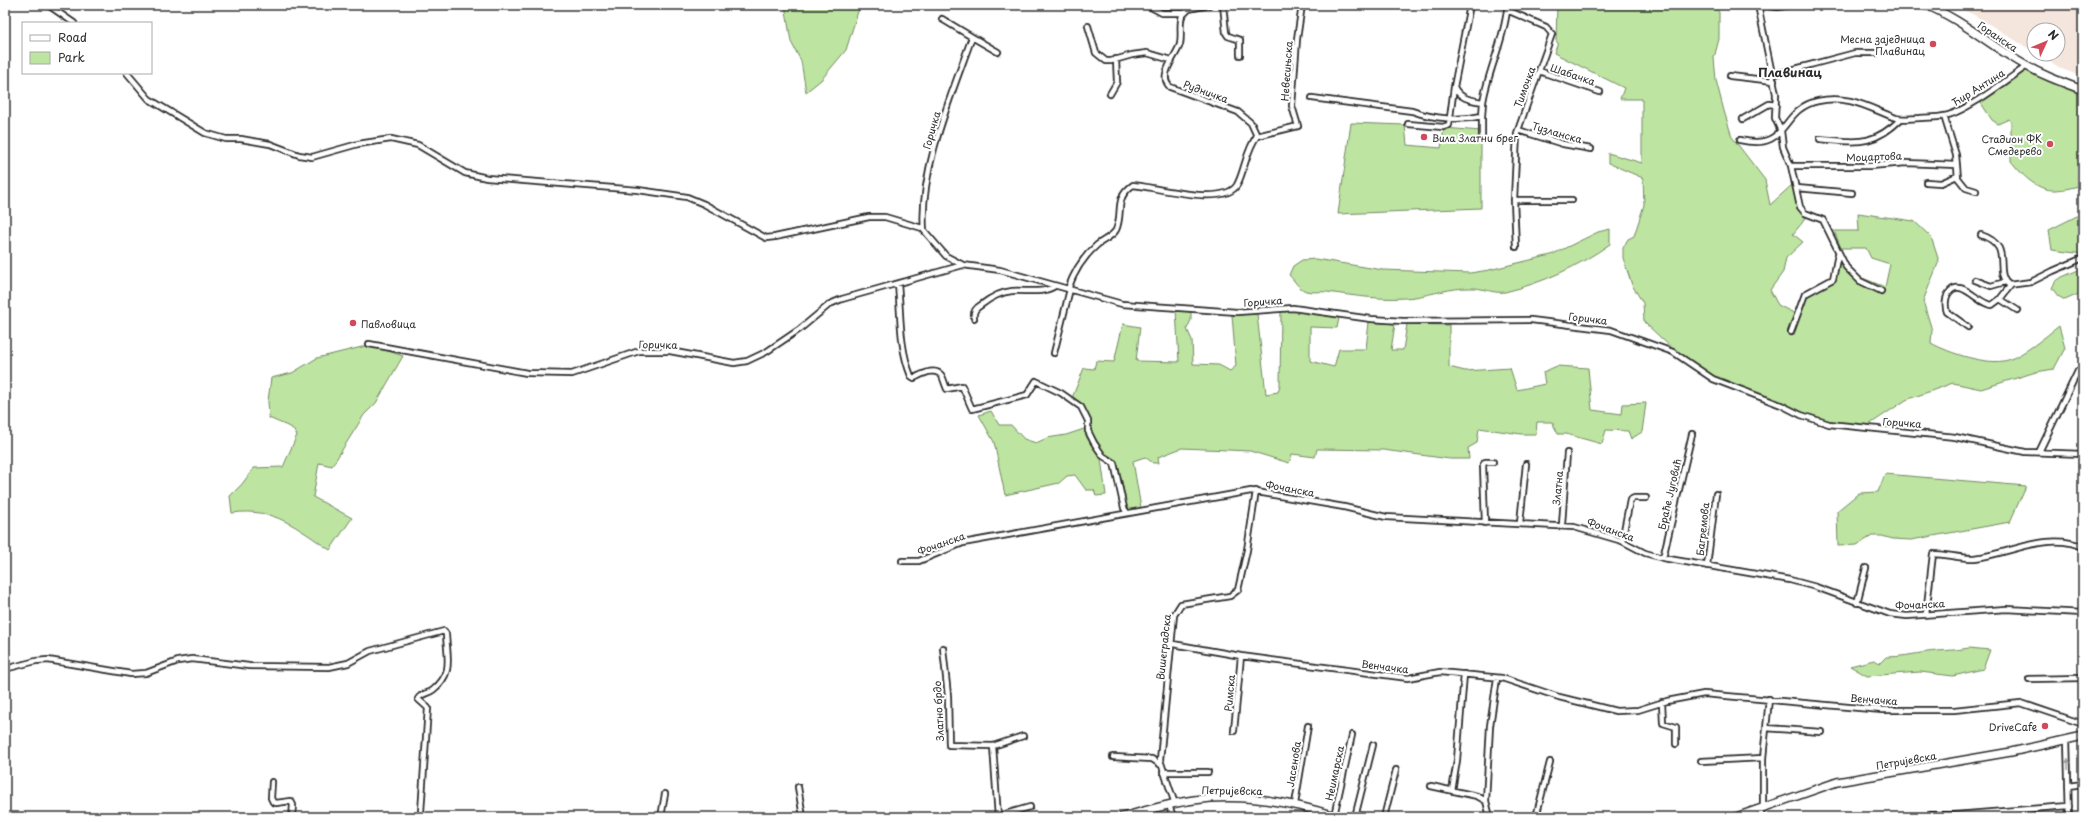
<svg xmlns="http://www.w3.org/2000/svg" width="2088" height="822" font-family="'Playpen Sans',sans-serif">
<style>
.built{fill:#f4e6dc}
.green{fill:#bde4a0;stroke:#748866}
.lines{fill:none;stroke-linecap:round;stroke-linejoin:round}
.minor-casing{stroke:#2b2b2b;stroke-width:8}
.secondary-casing{stroke:#2b2b2b;stroke-width:10}
.minor{stroke:#fff;stroke-width:4.5}
.secondary{stroke:#fff;stroke-width:7}
.rail-casing{stroke:#2b2b2b;stroke-width:2.5}
.rail{stroke:#fff;stroke-width:1;stroke-dasharray:3;stroke-linecap:butt}
.oneway{fill:#a0a0a0}
.poi-dot{fill:#d1495b;stroke:#fff;stroke-width:1.5}
.labels{text-anchor:middle;dominant-baseline:central;stroke-width:4;stroke-linejoin:round;paint-order:stroke}
.street-label{font-size:10px;fill:#2b2b2b;stroke:#fff}
.poi-label{font-size:10px;fill:#2b2b2b;stroke:#fff;text-anchor:end}
.quarter-label{font-size:12px;font-weight:bold;fill:#2b2b2b;stroke:#fff}
</style>
<rect width="100%" height="100%" fill="#fff"/>
<filter id="ink" filterUnits="userSpaceOnUse"><feTurbulence type="fractalNoise" baseFrequency=".025" numOctaves="2"/><feDisplacementMap in="SourceGraphic" scale="8" xChannelSelector="R" yChannelSelector="G"/><feConvolveMatrix kernelMatrix="1 2 1 2 8 2 1 2 1" color-interpolation-filters="sRGB"/></filter>
<g filter="url(#ink)">
<path class="built" d="M1954 5H2083V77L2062 69 2038 54H2058V30H2034V52L1976 16Z"/>
<path class="green" d="M785 5H860L846 50 821 80 806 92 801 61 791 42Z
M1557 5H1712L1719 12V39L1714 58 1716 80 1724 111 1732 137 1765 180 1770 205 1794 183 1806 218 1793 234 1803 242 1786 258 1783 272 1770 290 1778 305 1800 316 1806 294 1834 281 1839 259 1855 275 1885 287 1890 264 1871 258 1866 248H1841L1834 231H1859L1858 213 1914 221 1931 237 1939 261 1923 301 1932 330 1931 343C1949 353 1988 366 2008 360 2025 354 2045 337 2059 326L2065 348 2054 369 2036 372 1981 389 1953 383 1906 400 1867 426 1829 422 1721 382 1675 351 1644 322 1643 303 1632 285 1623 258V248L1628 239 1634 236 1644 205 1643 178 1608 163V153L1642 163V99H1620L1624 88 1554 53 1558 43 1556 41Z
M2027 70 2083 92V185C2074 187 2064 190 2055 190 2037 191 2021 174 2011 161V122L2009 119 1998 124 1992 120 1979 100Z
M1351 123 1405 125 1407 145 1441 148 1444 128 1481 131V208L1338 214Z
M2083 213V254L2052 250 2049 230Z
M1610 229V244C1579 266 1543 283 1505 292 1493 294 1482 287 1469 288 1451 288 1433 294 1415 297 1386 301 1356 296 1327 292 1321 291 1312 293 1306 291 1298 288 1295 281 1289 275L1293 266 1302 260 1315 259 1383 270 1470 273 1489 270 1551 255 1598 232Z
M2083 268V292L2065 300 2058 296 2052 288 2055 282 2062 277Z
M1176 310 1191 312V320L1187 329 1192 340 1193 364 1219 365 1230 371 1236 366 1232 315 1257 314 1266 394 1278 392 1280 385 1281 311H1300L1339 318 1337 328 1310 327V361L1334 367 1339 349H1366L1369 322 1395 324 1391 350H1403L1407 324 1449 325V367L1465 371 1510 368 1517 390 1545 384 1543 372 1557 366 1588 368 1592 410 1622 414 1623 404 1646 403 1642 432 1631 439 1628 431 1606 430 1602 444 1566 434H1558L1552 422H1537L1536 434H1521L1479 428 1477 443 1468 448 1469 459H1450L1383 450 1317 449 1315 457 1292 454 1289 463 1250 451 1182 448 1158 457 1159 463H1153L1145 457 1133 461 1141 508 1129 510 1127 507 1119 467 1115 461 1105 454 1091 431 1090 419 1082 404 1072 398 1084 368 1094 369 1096 361 1114 362 1123 324 1140 327 1136 361 1179 362Z
M370 345 403 356 376 403 364 415 332 466 319 463 313 497 352 518 330 550C297 528 274 507 232 513L230 496 242 484 254 468 283 467 297 435 292 428 269 418 268 401 271 378 292 373 317 358Z
M991 411 999 425H1011L1024 439 1036 443 1047 438 1066 435 1084 429 1087 438 1101 459 1106 495 1096 496 1094 490H1086L1075 475 1067 476 1059 483 1005 495 994 442 979 415Z
M1885 474 2026 486 2010 522 1911 540 1893 539 1882 536H1872L1857 545 1838 546 1837 511 1859 493 1878 492Z
M1969 648 1990 650 1983 669 1953 676 1920 672 1867 676 1850 666 1874 660 1880 663 1886 657C1901 657 1913 654 1927 652 1941 650 1955 651 1969 648Z"/>
<g class="lines">
<defs>
<path id="minor" d="M48 5 74 23
M1147 5 1162 13H1184
M1209 5 1189 9 1182 16C1179 25 1182 35 1180 44 1177 56 1157 75 1170 87L1238 112 1251 123 1257 136
M1223 5 1226 33 1228 36 1240 40V55
M1470 5 1454 87C1460 99 1471 100 1483 102 1488 71 1504 40 1507 10
M1507 5V10L1546 27 1552 34 1517 133 1514 200H1572
M1758 5 1776 94 1775 118 1781 131 1783 147 1791 166 1800 207 1805 213 1823 220 1846 267 1860 281 1881 291
M1758 5 1778 7 1789 5
M1088 26 1096 53 1106 61H1111L1132 55 1147 53 1171 60
M972 37 998 52
M1539 71 1600 92
M127 73 149 99 205 133 226 139H241L270 144 299 155 312 157 358 144 391 139 418 145 465 173 487 178 638 190 687 197 704 204 766 238 775 237 869 217H885L922 228 946 256 963 265 1000 270 1122 304 1237 312 1293 308 1371 319 1403 321 1531 320 1611 330 1673 352 1713 379 1781 405 1801 415 1829 424 1955 437 2025 452 2083 454
M1772 75 1855 53H1876
M1730 76 1774 81
M1110 94 1117 82 1116 59
M1312 98 1412 111C1434 119 1460 121 1482 116L1483 102
M1944 116 1956 155 1958 178 1966 188 1976 191
M1743 119 1769 104 1776 105
M1408 124 1443 127 1449 125 1454 87
M1518 130 1563 144 1591 149
M1482 137V116
M1820 139C1857 142 1872 147 1901 119
M1740 140C1790 152 1779 109 1818 101 1848 94 1869 108 1896 118 1903 120 1912 118 1920 118 1928 117 1936 118 1944 116 1965 113 2008 79 2027 66
M1791 166H1870L1906 163 1957 165
M1926 182 1941 183 1957 176
M1797 188 1852 193
M1514 200 1516 247
M924 230C919 170 952 94 972 37L942 19
M1981 235C2015 246 1992 272 2009 285L2031 282 2053 271 2083 258
M1975 280 1991 286 2005 282
M898 284C901 315 899 347 911 376L914 378C921 375 935 366 942 376 944 380 945 385 947 389L962 386 972 409 1027 395 1036 381 1061 393 1081 407 1088 421V431L1094 443 1103 456 1114 463 1124 508 1127 513
M1068 289C1074 272 1083 257 1097 245 1103 240 1112 237 1116 230 1124 212 1113 199 1133 185 1155 187 1224 207 1237 185 1245 170 1246 150 1257 136L1298 126 1292 106 1297 39 1302 5
M2000 299 2017 310
M974 318C973 311 976 308 981 305 990 298 1000 292 1012 291 1026 290 1043 294 1055 286
M1968 327 1947 312C1945 307 1945 299 1948 294 1960 275 1978 305 1992 305L2000 299 2011 285
M1791 332 1805 294 1833 279 1838 254
M369 344 527 373 572 374 639 351H670L734 363 747 361 766 352 800 329 830 304 842 299 963 265
M1054 353 1070 289
M2039 452 2078 371
M1485 523 1483 465 1485 462H1493
M1520 523 1526 464
M1562 525 1567 453
M1622 541 1630 500 1634 498H1646
M1663 558 1692 434
M902 561H919L963 543 1251 491 1344 507 1386 517 1574 527 1622 541 1645 553 1663 558 1790 580 1816 587 1890 614 1907 616 2006 609 2083 613
M1707 566 1716 494
M1857 603 1866 568
M1926 614 1933 554C1947 554 1961 559 1975 558 2010 554 2048 531 2083 547
M1173 644 1241 656 1408 678 1440 672 1502 678 1559 697 1616 711 1638 710 1667 701 1704 694 1882 710H1954L2021 703 2083 724
M943 648 948 696 949 745 993 746 1023 736
M5 669 36 661 48 660 131 674 146 673 178 661 192 659 249 666 329 667 348 663 370 651 444 631 446 634C447 658 454 673 433 690 428 694 421 693 418 699L428 708 421 812 423 817
M2029 679 2083 678
M1662 702 1663 723 1676 727V744
M1766 728 1821 732
M1234 731 1241 656
M2067 739 2069 817
M993 746 998 817
M1113 757 1152 759 1161 765
M1701 761 1763 758
M1163 772H1208
M272 782 271 798 273 802 276 803 291 801 293 805 292 817
M1431 786 1477 796 1486 801
M2068 786 2083 784
M798 787 803 817
M1452 791 1457 760 1464 674
M1175 804 1160 760 1174 615 1181 604 1230 596 1238 590 1247 550 1256 491
M1295 804 1308 726
M1169 805 1173 817
M1763 809V758L1769 699
M1760 810 1762 817
M998 816 1030 807
M1334 816 1352 735
M661 817 665 794
M1317 817 1319 811
M1355 817 1373 745
M1384 817 1396 770
M1490 817 1486 801 1490 726 1497 678
M1536 817 1550 762
M1926 817 1931 815H1955L2069 806"/>
<path id="secondary" d="M1926 5C1960 19 1986 42 2018 61 2039 74 2061 82 2083 90
M1122 817C1145 811 1170 803 1194 800 1242 793 1292 802 1338 817
M1736 817 1837 782 2011 752 2083 736"/>
</defs>
<use href="#minor" class="minor-casing"/>
<use href="#secondary" class="secondary-casing"/>
<use href="#minor" class="minor"/>
<use href="#secondary" class="secondary"/>
<defs>
<path id="rail" d="M2070 5 2083 11"/>
</defs>
<use href="#rail" class="rail-casing"/>
<use href="#rail" class="rail"/>
</g>
<defs><path id="oneway-solid" d="M-6-.8H1V-3.2L6.5 0L1 3.2V.8H-6Z"/></defs>
<use class="oneway" href="#oneway-solid" transform="translate(2068 764) rotate(-91)"/>
</g>
<g class="poi-dot">
<circle cx="1933" cy="44" r="4"/>
<circle cx="1424" cy="137" r="4"/>
<circle cx="2050" cy="144" r="4"/>
<circle cx="353" cy="323" r="4"/>
<circle cx="2045" cy="726" r="4"/>
</g>
<g class="labels">
<g class="street-label">
<text transform="translate(1998 36) rotate(34)">Горанска</text>
<text transform="translate(1286 71) rotate(-86)">Невесињска</text>
<text transform="translate(1573 74) rotate(19)">Шабачка</text>
<text transform="translate(1524 87) rotate(-70)">Тимочка</text>
<text transform="translate(1978 87) rotate(-32)">Ћир Антина</text>
<text transform="translate(1206 91) rotate(20)">Рудничка</text>
<text transform="translate(931 130) rotate(-74)">Горичка</text>
<text transform="translate(1557 132) rotate(16)">Тузланска</text>
<text transform="translate(1874 156) rotate(-2)">Моцартова</text>
<text transform="translate(1263 301) rotate(-4)">Горичка</text>
<text transform="translate(1588 318) rotate(7)">Горичка</text>
<text transform="translate(658 344) rotate(1)">Горичка</text>
<text transform="translate(1902 422) rotate(4)">Горичка</text>
<text transform="translate(1290 488) rotate(10)">Фочанска</text>
<text transform="translate(1557 488) rotate(-85)">Златна</text>
<text transform="translate(1669 494) rotate(-77)">Браће Југовић</text>
<text transform="translate(1611 529) rotate(20)">Фочанска</text>
<text transform="translate(1702 529) rotate(-84)">Багремова</text>
<text transform="translate(941 543) rotate(-20)">Фочанска</text>
<text transform="translate(1920 604) rotate(-3)">Фочанска</text>
<text transform="translate(1163 647) rotate(-84)">Вишеградска</text>
<text transform="translate(1385 666) rotate(7)">Венчачка</text>
<text transform="translate(1229 693) rotate(-85)">Римска</text>
<text transform="translate(1874 699) rotate(4)">Венчачка</text>
<text transform="translate(938 711) rotate(-93)">Златно брдо</text>
<text transform="translate(1906 760) rotate(-10)">Петријевска</text>
<text transform="translate(1293 764) rotate(-81)">Јасенова</text>
<text transform="translate(1334 773) rotate(-78)">Неимарска</text>
<text transform="translate(1232 790) rotate(1)">Петријевска</text>
</g>
<g class="poi-label">
<text x="1925" y="38">Месна заједница<tspan x="1925" dy="12">Плавинац</tspan></text>
<text x="1432" y="137" text-anchor="start">Вила Златни брег</text>
<text x="2042" y="138">Стадион ФК<tspan x="2042" dy="12">Смедерево</tspan></text>
<text x="361" y="323" text-anchor="start">Павловица</text>
<text x="2037" y="726">DriveCafe</text>
</g>
<g class="quarter-label">
<text x="1790" y="72">Плавинац</text>
</g>
</g>
<rect width="2088" height="822" fill="none" stroke="#fff" stroke-width="20"/>
<rect x="10" y="10" width="2068" height="802" fill="none" stroke="#2b2b2b" stroke-width="1.5" filter="url(#ink)"/>
<rect x="22" y="22" width="130" height="52" fill="#ffffff" stroke="#aaaaaa"/>
<rect x="30" y="35" width="20" height="6" fill="#ffffff" stroke="#aaaaaa"/>
<text x="58" y="42" font-size="12" fill="#2b2b2b">Road</text>
<rect x="30" y="52" width="20" height="12" fill="#bde4a0" stroke="#aaaaaa"/>
<text x="58" y="62" font-size="12" fill="#2b2b2b">Park</text>
<g transform="translate(2046 42) rotate(46)"><circle r="19" fill="#ffffff" stroke="#aaaaaa"/>
<path d="M0-3L7 15L0 10L-7 15Z" fill="#d1495b"/>
<text y="-6" font-size="11" font-weight="bold" text-anchor="middle" fill="#2b2b2b">N</text>
</g>
</svg>
